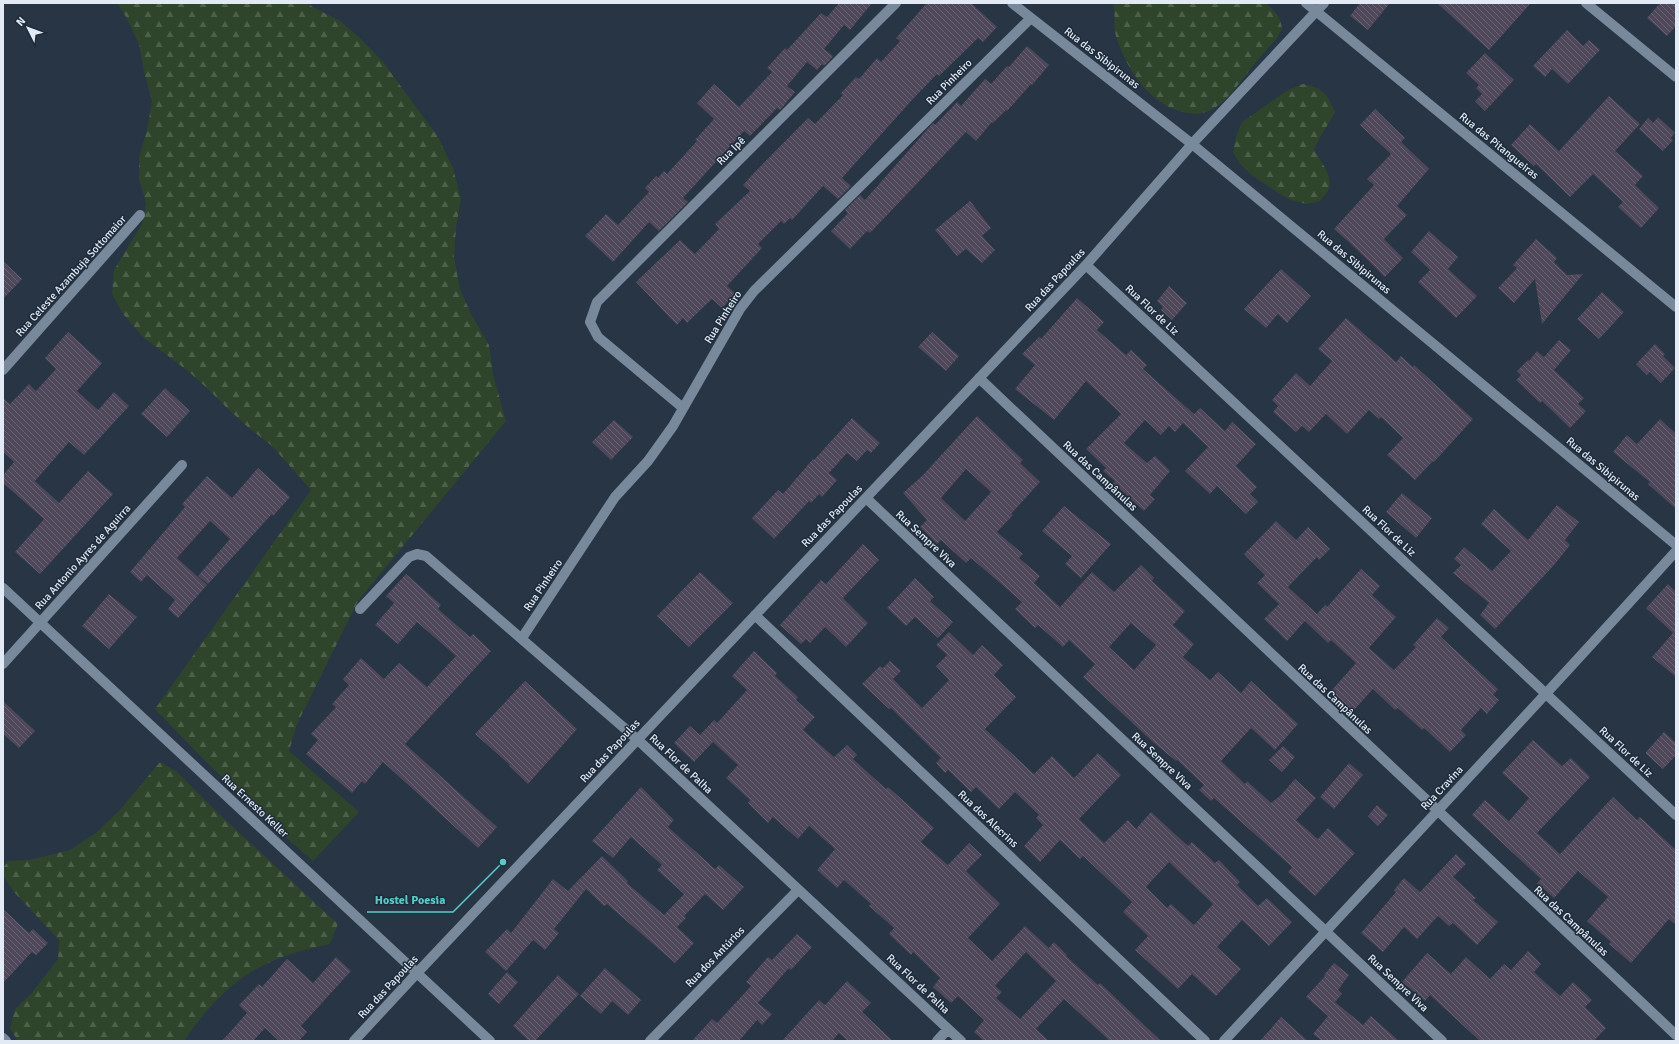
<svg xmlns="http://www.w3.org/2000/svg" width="1679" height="1044" font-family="Signika,sans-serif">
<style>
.forest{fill:url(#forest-firs)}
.building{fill:url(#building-back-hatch);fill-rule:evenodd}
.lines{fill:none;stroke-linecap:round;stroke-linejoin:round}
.minor{stroke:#78899b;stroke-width:10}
.tertiary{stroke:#78899b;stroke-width:10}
.labels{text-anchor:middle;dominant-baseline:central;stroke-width:3;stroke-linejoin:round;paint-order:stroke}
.street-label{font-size:11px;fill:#e2ebf5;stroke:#1d2b3a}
.leader{fill:none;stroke:#54cdc7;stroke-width:1.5}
.callout-dot{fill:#54cdc7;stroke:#1d2b3a;stroke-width:1.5}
.callout-label{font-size:12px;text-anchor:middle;font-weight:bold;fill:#54cdc7;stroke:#1d2b3a;stroke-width:3;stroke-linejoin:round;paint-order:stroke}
</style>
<defs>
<pattern id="forest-firs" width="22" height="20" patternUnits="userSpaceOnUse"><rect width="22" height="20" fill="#2f452b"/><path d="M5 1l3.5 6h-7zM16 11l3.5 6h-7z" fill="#4d604a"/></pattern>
<pattern id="building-back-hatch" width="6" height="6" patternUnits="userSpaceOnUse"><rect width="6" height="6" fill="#4f475a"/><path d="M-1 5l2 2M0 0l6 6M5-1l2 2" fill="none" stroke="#686272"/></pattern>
</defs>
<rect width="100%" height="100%" fill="#273544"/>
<path class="forest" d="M117 3H308L313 7 340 21 363 41 383 62 438 137 453 168 461 199 456 228 454 257 460 289 471 314 489 345 493 374 506 421 358 601 297 724 289 751 359 812 313 861C258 813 206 763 155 709L311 490 272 446 250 429 229 410 209 390 188 371 144 338 123 314 112 294 114 270 142 224 146 203 139 179V158L147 130 152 101 144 72 139 44 126 17Z
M1113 3H1265C1275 10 1280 17 1282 28L1277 38C1267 49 1258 59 1249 71 1239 83 1230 97 1216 107 1208 113 1197 115 1187 113 1151 107 1126 69 1116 36 1113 28 1116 14 1113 3Z
M1303 84C1323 88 1327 93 1335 112 1328 125 1320 136 1314 149 1320 162 1333 174 1329 188 1328 192 1323 197 1320 201L1306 204 1291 200 1278 193 1252 175 1240 164 1233 152 1236 137 1242 122 1288 90Z
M160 762 176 771 218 813 338 924 330 944C258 959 225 981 184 1041H18L10 1028 15 1009 31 994 58 959 59 940 14 892 3 875V868L8 861 29 860 70 850 97 832 120 810Z"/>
<path class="building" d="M839 3H872L850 30 844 25 824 49 833 56 830 60 824 66 822 64 817 70 807 62 787 86 795 92 781 109 780 110 777 108 750 136 744 131 683 198 688 202 659 231 649 222 613 262 585 236 606 214 618 225 649 192 645 188 656 176 658 178 664 171 667 174 697 141 695 140 714 119 697 103 714 84 739 107 772 72 767 68 785 48 787 50 821 13 827 17Z
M927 3H971L997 27 983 42 978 38 939 76 937 74 912 100 842 178 851 186 838 199 823 186 792 220 790 218 784 224 781 221 758 244 762 248 727 286 735 293 722 308 712 299 687 323 683 318 677 325 636 282 680 240 695 254 719 229 715 224 750 191 743 185 752 175 808 118 815 124 843 95 841 93 856 77 859 79 877 58 881 62 900 41 896 38Z
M1360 3H1390L1368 30 1350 16Z
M1437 3H1531L1489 50Z
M1660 3H1676V26L1667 36 1647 18Z
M1567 30 1583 46 1589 40 1600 50 1568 84 1552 69 1545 77 1533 66Z
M1027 46 1049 65 1032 85 1031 84 1007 111 1006 110 993 123 992 122 976 141 966 132 870 233 867 231 850 249 831 231 848 213 845 210 860 195 865 200 933 123 935 125 957 102 961 106 985 79 991 84 1007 66 1009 67Z
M1485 53 1514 80 1485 111 1475 101 1482 94 1476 88 1479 85 1466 73Z
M1609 96 1640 124 1615 151 1643 176 1635 185 1659 208 1641 228 1618 207 1623 202 1593 174 1570 197 1536 164 1534 166 1511 145 1530 124 1559 151Z
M1375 109 1405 138 1401 142 1429 169 1397 206 1407 215 1384 239 1403 258 1385 277 1349 242 1334 229 1374 185 1367 179 1391 154 1360 125Z
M1658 117 1675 133 1671 138 1673 140 1663 151 1639 129 1648 118 1653 123Z
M970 201 991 228 982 236 995 250 982 263 966 249 957 256 935 230Z
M1429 231 1458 257 1448 269 1477 296 1456 318 1418 282 1430 270 1411 252Z
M1536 239 1557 258 1554 262 1567 275 1583 274 1542 324 1535 279 1514 303 1498 288 1517 268 1513 265Z
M3 261 22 279 3 299Z
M1281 269 1311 296 1287 323 1278 314 1266 328 1244 309Z
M1169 286 1187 303 1172 320 1161 310 1163 307 1157 301Z
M1602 292 1624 312 1599 339 1577 319Z
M1077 298 1104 322 1097 330 1126 355 1131 350 1147 365 1143 369 1194 414 1200 408 1225 431 1232 422 1256 444 1236 466 1257 487 1250 494 1258 502 1246 514 1217 486 1210 494 1185 471 1208 447 1183 423 1175 432 1169 426 1161 435 1145 420 1124 443 1147 463 1155 456 1170 471 1150 495 1155 499 1144 511 1113 483 1115 481 1103 471 1106 468 1086 449 1121 414 1086 381 1054 420 1015 389 1035 365 1022 354 1039 337 1041 339Z
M1346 318 1396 362 1401 356 1413 367 1414 365 1473 419 1434 462 1433 461 1415 480 1387 455 1403 438 1381 417 1379 419 1369 410 1347 434 1326 414 1309 432 1302 426 1296 432 1273 412 1278 406 1272 400 1296 373 1310 386 1332 361 1318 349Z
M68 332 102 363 77 391 98 410 114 392 129 406 84 455 69 442 35 481 59 503 88 471 113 494 40 574 15 552 44 519 3 483V475L14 462 3 452V398L10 404 29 384 36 391 56 369 45 358Z
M932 332 959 356 946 371 918 347Z
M1559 340 1571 350 1554 370 1584 398 1578 404 1586 411 1570 428 1542 401 1540 403 1516 380 1521 375 1517 371 1528 360 1529 361 1537 351 1544 357Z
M1655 344 1665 354 1663 356 1675 368 1661 383 1650 372 1647 375 1636 364Z
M165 388 190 411 167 437 141 414Z
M977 416 1023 460 1020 463 1040 482 1011 514 1013 515 997 532 1023 554 1019 558 1040 576 1034 583 1060 607 1092 572 1114 592 1141 565 1154 578 1152 581 1185 611 1173 625 1194 644 1183 657 1210 680 1218 672 1241 693 1251 681 1298 724 1275 750 1251 728 1221 761 1245 784 1247 781 1271 803 1281 795 1295 779 1316 798 1296 820 1318 839 1328 828 1355 853 1315 896 1288 872 1292 867 1214 798 1211 801 1199 790 1204 785 1177 760 1176 761 1154 743 1083 677 1095 664 1069 640 1063 647 1038 625 1035 628 1015 609 1022 602 971 558 966 563 941 540 937 544 920 527 927 520 903 493 923 475ZM966 469 991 492 965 521 941 498ZM1131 623 1156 645 1134 670 1109 647Z
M852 418 880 443 871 453 867 450 857 461 847 453 829 473 837 480 822 497 819 494 811 503 809 501 774 539 752 518 778 490 783 494 813 459 814 460Z
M1660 419 1676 434V509L1648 484 1650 482 1613 452 1627 435 1637 444Z
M614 420 633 437 611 460 592 442Z
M258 468 290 497 273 516 272 514 208 584 198 576 230 539 210 521 177 558 207 585 178 618 168 609 175 600 147 575 141 582 130 572 185 507 182 504 207 476 232 498Z
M1402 493 1432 518 1416 538 1386 512Z
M1557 505 1579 522 1565 540 1570 545 1554 565 1495 629 1480 615 1489 603 1453 573 1461 565 1454 559 1464 547 1492 571 1511 551 1481 524 1494 509 1528 540Z
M1064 506 1111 544 1081 578 1065 564 1072 556 1042 531Z
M1276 521 1296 540 1308 527 1330 549 1319 560 1317 557 1288 587 1317 614 1325 605 1327 607 1361 569 1380 586 1372 595 1396 617 1369 648 1394 670 1416 647 1413 645 1437 618 1449 628 1441 637 1498 689 1493 695 1499 700 1487 714 1481 708 1461 730 1466 735 1450 752 1424 728 1422 730 1398 708 1395 710 1373 689 1353 711 1331 691 1356 663 1331 640 1328 643 1305 621 1287 641 1264 619 1279 604 1257 583 1265 575 1244 554Z
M863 544 879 560 843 598 868 623 846 647 825 627 810 643 806 639 801 644 780 625 821 580 826 584Z
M700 572 733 603 689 647 657 616Z
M406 574 441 605 438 609 470 637 473 634 491 651 405 744 497 827 478 848 383 762 365 784 362 781 352 793 306 754 318 740 311 734 336 707 332 704 349 685 343 679 361 658 384 679 399 663 427 687 456 656 417 622 398 644 375 625 394 603 386 596Z
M915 578 934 597 930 601 953 622 938 638 915 617 906 626 887 608Z
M1668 584 1676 592V677L1652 657 1673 633 1646 608Z
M109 594 137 617 109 649 82 626Z
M949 632 973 655 982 645 1003 665 994 675 1016 697 985 729 1034 774 1052 756 1074 778 1098 753 1121 775 1079 819 1104 843 1128 820 1136 829 1151 812 1188 846 1192 842 1215 863 1219 860 1240 882 1237 885 1258 906 1267 898 1292 922 1269 946 1242 920 1217 947 1241 969 1216 996 1192 974 1178 989 1135 950 1148 936 1123 912 1132 902 1083 856 1080 859 1060 840 1040 862 1024 846 1043 825 1036 818 1039 815 1015 792 999 809 976 787 971 792 948 770 945 773 936 763 941 758 891 708 889 709 862 684 880 666 883 668 890 661 901 671 893 679 922 708 949 680 936 666 947 655 936 645ZM1169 862 1213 904 1194 925 1171 904 1167 908 1146 887Z
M754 651 777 673 775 676 798 697 796 700 815 717 803 730 834 757 847 745 857 755 853 759 886 789 888 787 934 828 921 842 948 865 969 843 982 855 966 871 1000 904 968 938 992 961 1025 926 1049 948 1054 942 1067 955 1066 956 1098 985 1100 983 1161 1041H1110L1064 999 1036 1029 1049 1041H984L974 1032 984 1020 958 996 951 1003 933 987 940 978 913 952 911 955 889 934 894 928 869 906 871 904 844 880 837 888 817 870 835 849 809 826 798 839 773 817 768 823 748 803 750 800 726 778 738 765 713 742 694 762 674 743 690 726 700 735 714 720 717 723 747 690 732 676ZM1026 952 1056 981 1020 1019 996 998 1002 992 995 986Z
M525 681 577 729 528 784 509 766 510 765 475 734Z
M3 701 35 731 19 748 3 734Z
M1664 732 1676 743V755L1663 769 1646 754V752Z
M1533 740 1562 766 1571 758 1590 777 1537 833 1560 854 1613 797 1637 820 1640 817 1676 850V925L1669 919 1631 963 1609 944 1611 942 1587 921 1608 897 1578 871 1554 898 1537 883 1541 879 1472 815 1485 800 1509 821 1529 798 1502 773Z
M1283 746 1295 757 1282 772 1269 760Z
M1349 763 1363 775 1334 809 1320 797Z
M641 787 674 820 668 827 715 869 719 865 744 887 723 910 705 894 684 916 686 918 677 927 694 943 675 963 607 904 604 906 586 889 554 929 559 933 545 950 533 940 506 971 485 952 507 929 511 933 553 879 568 891 602 856 628 881 627 883 664 915 684 894 657 870 662 865 631 837 613 858 592 841Z
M1377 805 1388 815 1378 826 1368 816Z
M1456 854 1466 864 1453 877 1476 898 1473 900 1498 922 1477 945 1453 923 1449 926 1438 916 1417 939 1404 927 1383 952 1361 933 1396 892 1394 890 1404 878 1420 892Z
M3 909 29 933 33 929 48 943 36 955 32 952 3 983Z
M797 934 812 947 791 970 789 968 758 1003 772 1014 762 1025 757 1020 739 1041H692L712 1019 717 1023 751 986 746 982 768 957 772 960Z
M1528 951 1541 964 1534 972 1560 996 1573 982 1592 1000 1585 1007 1606 1028 1594 1041H1480L1430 995 1425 1001 1402 982 1427 953 1451 974 1466 957 1490 979 1504 964 1511 970Z
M336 957 351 971 301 1026 307 1032 299 1041H279L265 1028 253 1041H222L247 1013 239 1005 259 984 262 987 287 959 313 983Z
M1334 963 1349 975 1338 990 1342 994 1335 1002 1363 1025 1371 1016 1399 1041H1322L1313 1034 1328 1016 1306 997 1325 976 1324 975Z
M605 968 641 1000 628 1015 612 1001 601 1014 580 996Z
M507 972 518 982 499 1004 488 994Z
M558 975 579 994 535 1041H529L513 1026Z
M847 981 871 1003 862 1012 893 1041H848L839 1033 832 1041H782L819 1000 825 1005Z
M1281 1017 1308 1041H1260Z"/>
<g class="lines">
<path class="minor" d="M1012 3 1192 144 1676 545
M1306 3 1676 307
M1586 3 1676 77
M1086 265 1676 815
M3 370 140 215
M979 378 1676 1035
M683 408 598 337 590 322 597 302 896 3
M866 498 1442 1041
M3 588 490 1041
M360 609 409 557 417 554 426 556 638 740 961 1041
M755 615 1205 1041
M522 638 615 497 648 461 673 426 740 309 754 291 1031 18
M3 664 182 465
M354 1041 417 973 1086 265 1192 144 1324 3
M650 1041 798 890
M937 1041 948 1029
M1224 1041C1375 878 1527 716 1676 551"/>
<path class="tertiary" d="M3 1038 6 1041"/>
</g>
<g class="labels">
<g class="street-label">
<text transform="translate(1102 58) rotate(38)">Rua das Sibipirunas</text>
<text transform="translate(949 82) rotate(-45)">Rua Pinheiro</text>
<text transform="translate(1499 146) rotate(39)">Rua das Pitangueiras</text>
<text transform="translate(731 151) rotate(-45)">Rua Ipê</text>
<text transform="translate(1354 262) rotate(40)">Rua das Sibipirunas</text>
<text transform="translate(71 276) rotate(-48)">Rua Celeste Azambuja Sottomaior</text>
<text transform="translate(1055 280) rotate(-47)">Rua das Papoulas</text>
<text transform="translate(1152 310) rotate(43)">Rua Flor de Liz</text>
<text transform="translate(723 317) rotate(-58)">Rua Pinheiro</text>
<text transform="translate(1603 469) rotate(40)">Rua das Sibipirunas</text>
<text transform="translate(1100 476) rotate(43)">Rua das Campânulas</text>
<text transform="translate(832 516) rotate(-46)">Rua das Papoulas</text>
<text transform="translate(1389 531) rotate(43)">Rua Flor de Liz</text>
<text transform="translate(926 539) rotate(43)">Rua Sempre Viva</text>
<text transform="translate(83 557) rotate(-48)">Rua Antonio Ayres de Aguirra</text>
<text transform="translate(543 585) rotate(-56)">Rua Pinheiro</text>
<text transform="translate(1335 699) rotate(43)">Rua das Campânulas</text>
<text transform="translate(610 751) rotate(-47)">Rua das Papoulas</text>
<text transform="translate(1626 752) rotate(43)">Rua Flor de Liz</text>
<text transform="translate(1162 761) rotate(43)">Rua Sempre Viva</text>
<text transform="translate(681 764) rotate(43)">Rua Flor de Palha</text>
<text transform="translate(1442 788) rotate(-47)">Rua Cravina</text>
<text transform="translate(255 806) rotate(43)">Rua Ernesto Keller</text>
<text transform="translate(988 819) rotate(43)">Rua dos Alecrins</text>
<text transform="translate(1571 921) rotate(43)">Rua das Campânulas</text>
<text transform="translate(715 957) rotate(-46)">Rua dos Antúrios</text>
<text transform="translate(1398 983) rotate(43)">Rua Sempre Viva</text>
<text transform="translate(918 984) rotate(43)">Rua Flor de Palha</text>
<text transform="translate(388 987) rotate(-47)">Rua das Papoulas</text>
</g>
</g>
<path class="leader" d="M503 862L453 912H367"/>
<circle class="callout-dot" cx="503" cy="862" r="4"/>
<g class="callout-label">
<text x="410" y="904">Hostel Poesia</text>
</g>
<rect width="1679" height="1044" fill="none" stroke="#e2ebf5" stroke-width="8"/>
<g transform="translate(28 28) rotate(312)" stroke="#1d2b3a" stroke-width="3" paint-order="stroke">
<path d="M0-3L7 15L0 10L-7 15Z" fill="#e2ebf5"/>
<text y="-6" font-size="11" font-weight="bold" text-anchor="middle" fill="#e2ebf5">N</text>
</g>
</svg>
